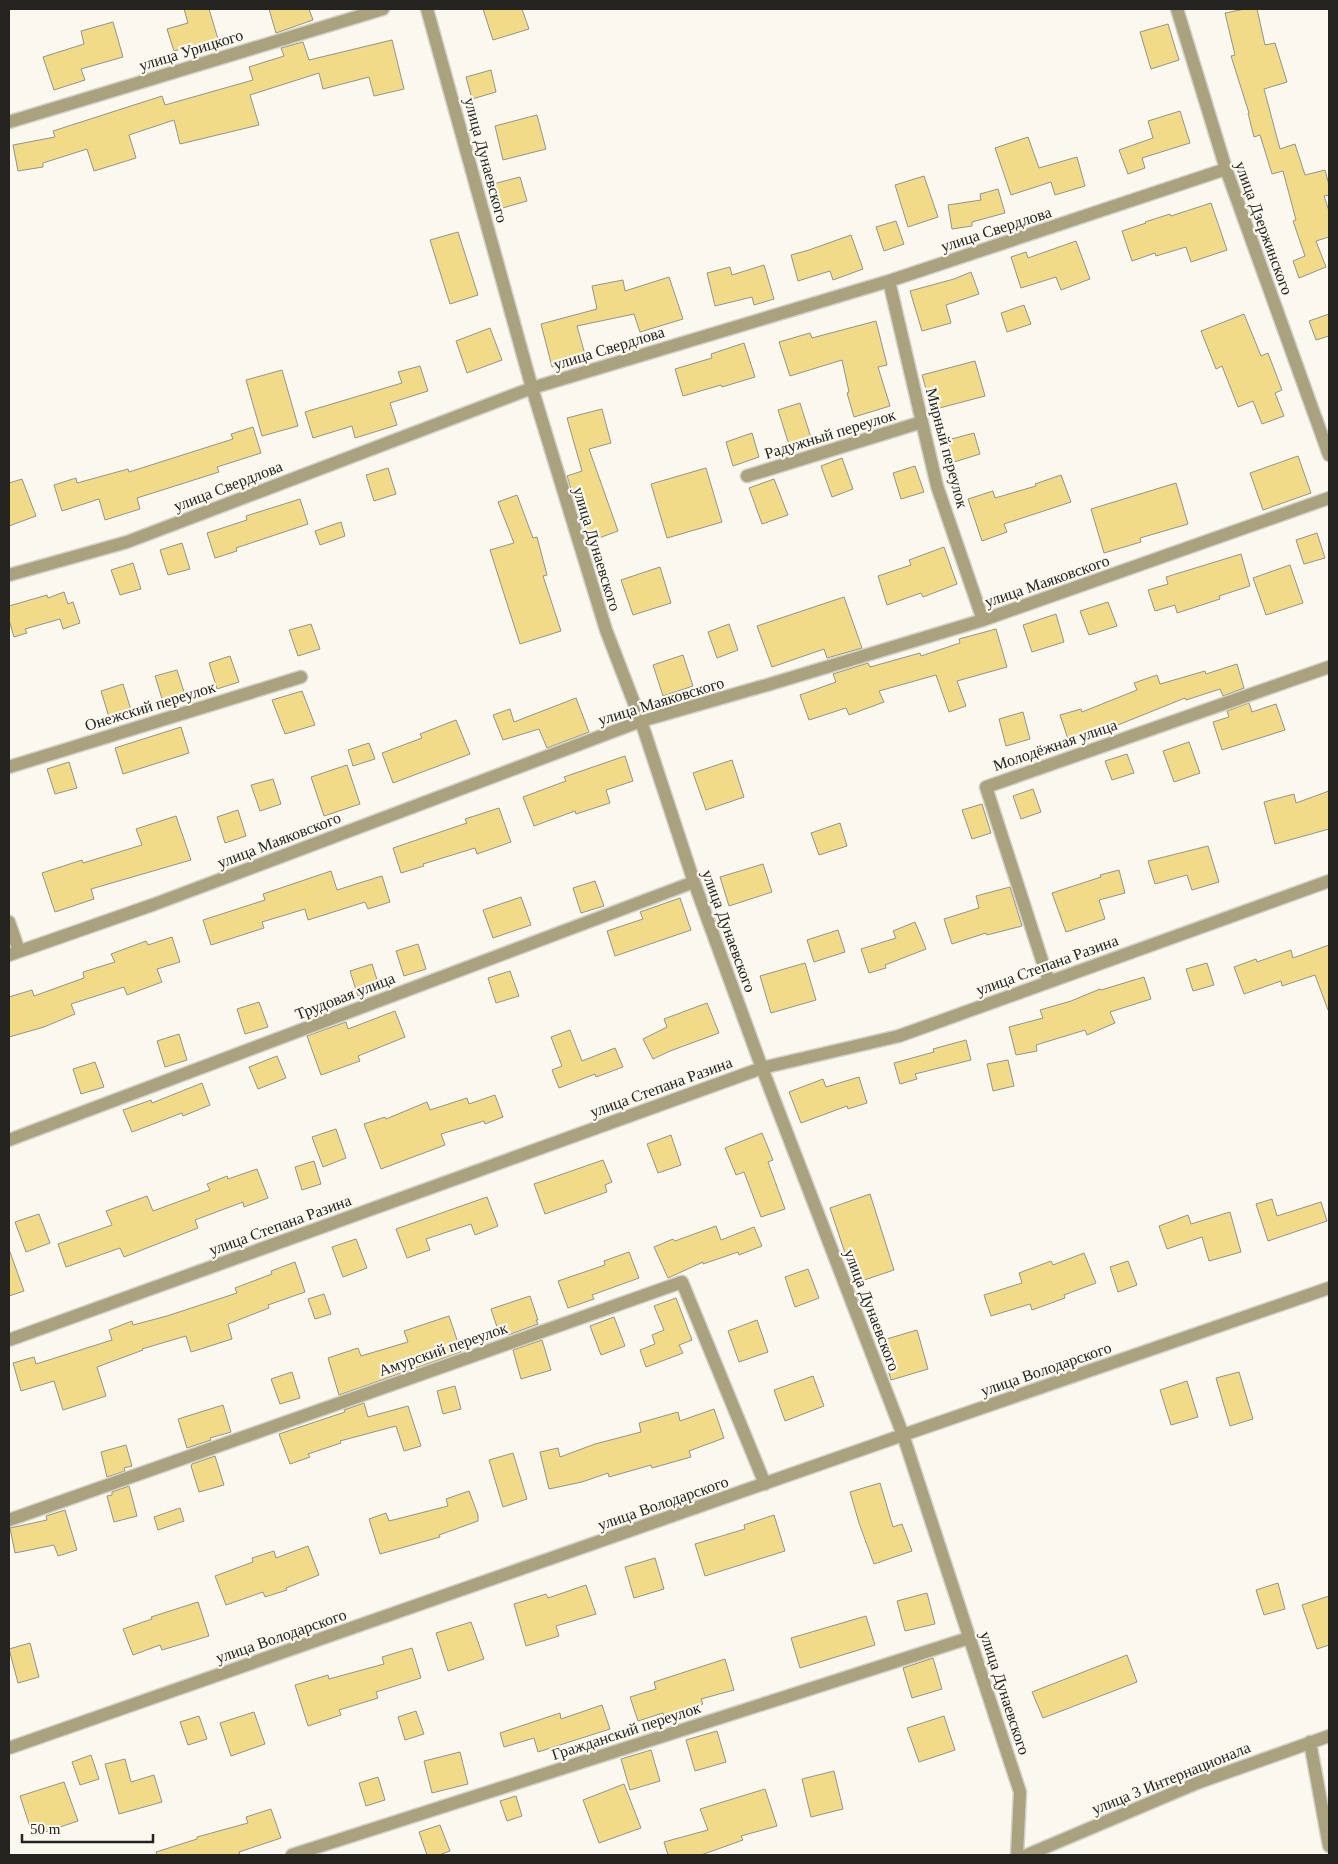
<svg xmlns="http://www.w3.org/2000/svg" width="1338" height="1864" font-family="Georgia,serif">
<style>
.building{fill:#f2db88;stroke:#95938b}
.lines{fill:none;stroke-linecap:round;stroke-linejoin:round}
.minor-casing{stroke:#d3d2ca;stroke-width:15}
.minor{stroke:#aaa17f;stroke-width:12}
.labels{text-anchor:middle;dominant-baseline:central;stroke-width:4.5;stroke-linejoin:round;paint-order:stroke}
.street-label{font-size:16px;fill:#242320;stroke:#faf8ef}
</style>
<rect width="100%" height="100%" fill="#faf8ef"/>
<path class="building" d="M184 9H209L218 39 174 51 167 29 188 23Z
M269 9H309L313 20 276 33Z
M483 9H522L529 29 493 40Z
M1245 9H1257L1265 45 1275 43 1287 82 1264 89 1280 149 1295 144 1305 175 1325 170 1329 185V195L1324 196 1329 211V237L1316 241 1326 267 1299 278 1293 261 1305 256 1293 221 1296 220 1283 171 1272 174 1260 135 1254 137 1248 113H1249L1231 56 1235 55 1225 13Z
M113 22 123 57 81 69 85 80 54 90 43 57 84 44 81 31Z
M1168 24 1179 60 1151 69 1140 32Z
M392 40 404 89 374 96 369 77 323 89 319 73 250 95 259 125 180 144 174 120 129 135 136 158 94 171 87 149 43 163V167L18 171 13 145 55 137 53 131 162 96 165 105 253 80 249 67 284 56 281 48 303 42 309 60Z
M491 70 496 92 472 99 466 77Z
M1180 111 1190 143 1142 158 1145 168 1128 174 1119 150 1153 138 1148 121Z
M537 115 546 149 503 160 495 126Z
M1028 137 1039 168 1077 157 1085 186 1055 195 1051 182 1011 195 995 148Z
M924 176 938 217 908 227 895 185Z
M520 177 527 201 499 209 493 184Z
M998 189 1005 213 972 222V226L952 229 948 205 981 200 980 194Z
M1211 203 1227 250 1191 262 1186 247 1156 256 1155 253 1132 261 1122 231 1146 223 1145 222 1170 214 1171 216Z
M896 221 904 244 884 251 876 227Z
M458 232 478 295 450 304 430 240Z
M851 235 863 269 833 280 830 271 798 281 791 255 809 250Z
M1076 241 1090 279 1061 290 1056 277 1021 288 1011 257 1026 252 1028 258Z
M764 265 774 299 754 305 752 297 715 306 707 273 730 267 732 275Z
M971 272 979 294 946 305 951 323 922 331 910 291 954 279Z
M669 277 683 319 640 332 634 314 577 326 586 358 552 367 541 324 597 309 592 286 623 280 625 291Z
M1024 305 1031 324 1007 332 1001 313Z
M1244 314 1261 356 1268 353 1282 390 1275 393 1284 416 1262 424 1253 401 1238 407 1222 366 1216 369 1201 331Z
M1329 314V336L1316 340 1309 321Z
M876 321 887 365 878 367 890 406 854 417 847 393 849 392 842 360 790 376 779 342 810 333 812 338Z
M490 328 502 360 467 373 456 341Z
M744 343 755 377 722 387 721 385 683 396 675 369 712 358 711 354Z
M975 361 985 396 932 410 922 375Z
M420 366 428 391 390 403 397 425 355 438 352 426 313 438 305 412 402 383 398 372Z
M282 370 298 426 262 436 246 380Z
M800 403 812 441 790 448 778 410Z
M602 409 611 443 589 449 618 531 588 542 567 476 582 471 567 418Z
M253 427 261 453 217 467 219 472 137 498 140 509 105 520 99 499 62 511 54 485 76 478 77 483 128 469 129 472 233 439 231 434Z
M752 433 759 457 733 466 726 442Z
M974 433 980 454 954 462 948 440Z
M1298 456 1311 493 1263 510 1250 473Z
M842 458 853 489 832 497 821 466Z
M915 466 924 492 901 499 893 473Z
M388 468 396 494 374 501 366 475Z
M706 468 722 522 667 538 651 484Z
M1061 475 1071 502 1004 524 1007 532 982 541 968 499 993 491 995 498 1036 486 1035 484Z
M22 479 36 516 9 526V483Z
M774 479 788 515 762 524 749 488Z
M1176 483 1188 524 1140 538 1141 542 1104 553 1091 509Z
M517 495 533 538 537 537 547 575 543 576 561 631 520 644 490 550 514 543 498 502Z
M300 499 308 524 236 548 237 551 215 558 207 533 247 520 246 516Z
M341 522 345 536 320 545 315 531Z
M1317 533 1325 558 1304 564 1296 540Z
M182 543 190 569 168 575 160 550Z
M944 547 957 584 923 597 921 593 887 605 878 576 911 565 909 560Z
M1241 554 1250 586 1219 596 1220 599 1177 613 1175 605 1155 611 1148 590 1168 584 1166 577Z
M133 563 141 589 120 595 111 570Z
M1290 565 1303 603 1266 615 1253 578Z
M660 567 671 603 633 615 621 580Z
M64 592 68 604 73 602 80 623 63 629 60 619 25 629 27 633 14 637 9 620V606L47 595 48 598Z
M844 597 862 648 827 658 824 649 772 667 757 626Z
M1108 602 1117 626 1089 635 1080 611Z
M1056 614 1064 642 1032 652 1023 625Z
M311 624 320 649 298 656 289 630Z
M729 624 738 650 717 658 708 632Z
M996 629 1007 667 957 681 966 706 949 712 936 675 879 691 884 702 849 715 846 708 809 720 800 695 836 682 833 674 868 663 870 667 920 653 921 656 960 643 959 639Z
M683 655 693 686 663 696 653 665Z
M230 656 239 682 217 689 209 663Z
M1237 664 1244 688 1223 696 1220 689 1186 700 1185 698 1113 727 1112 726 1068 739 1060 715 1081 709 1082 712 1137 690 1134 683 1157 675 1160 684 1205 671 1206 674Z
M177 670 185 695 163 702 155 676Z
M123 684 131 710 109 717 101 691Z
M302 691 315 725 285 734 272 700Z
M576 698 589 732 547 748 539 729 503 740 493 715 510 709 514 722Z
M1249 703 1252 712 1276 704 1285 730 1222 750 1213 722 1229 717 1227 711Z
M1023 712 1030 739 1006 746 999 719Z
M456 720 470 754 393 783 382 753 422 738 420 734Z
M181 727 189 753 123 774 115 748Z
M1189 742 1200 773 1174 782 1163 751Z
M369 743 375 759 353 766 348 750Z
M1127 754 1134 773 1112 780 1105 761Z
M625 756 633 781 606 790 610 803 576 814 575 811 534 826 523 797 566 781 564 777Z
M732 760 744 797 706 810 693 773Z
M69 762 77 788 55 794 47 769Z
M347 765 360 804 324 816 311 777Z
M273 779 281 804 260 811 251 785Z
M1033 789 1041 812 1021 819 1013 796Z
M1329 791V829L1275 844 1264 802 1294 794 1296 803Z
M982 804 991 833 972 839 962 810Z
M499 808 511 842 477 854 475 848 423 864 424 866 401 873 393 848 467 823 465 819Z
M238 810 246 836 225 843 217 817Z
M176 816 191 860 91 889 94 899 55 912 42 873 82 860 83 863 142 845 136 829Z
M840 823 847 846 819 855 811 833Z
M1208 846 1219 882 1192 890 1187 875 1155 884 1148 861Z
M763 864 772 892 729 906 720 877Z
M1119 870 1125 893 1099 900 1105 919 1066 932 1052 893 1101 877 1100 875Z
M331 871 337 890 382 876 390 902 368 909 365 902 308 920 305 909 262 922 264 928 211 945 203 920 265 900 263 894Z
M595 881 604 906 581 913 573 888Z
M1010 887 1022 926 987 935 986 933 952 944 944 919 979 908 976 896Z
M521 897 531 925 493 938 483 910Z
M680 898 691 930 615 956 607 931 643 919 640 912Z
M915 922 926 949 885 965 886 968 869 973 861 949 896 938 893 931Z
M838 930 845 952 814 962 807 940Z
M172 937 180 962 157 969 162 982 127 995 124 987 71 1004 75 1014 44 1027 9 1037V997L32 990 34 996 84 978 83 972 115 962 111 954 146 941 148 945Z
M418 944 426 969 404 976 396 951Z
M1329 945V1009L1328 1010 1315 975 1282 986 1281 981 1244 994 1234 967 1256 959 1257 962 1291 950 1293 958Z
M805 963 816 1000 771 1013 760 976Z
M1207 963 1214 985 1193 991 1186 969Z
M372 964 380 989 358 996 350 971Z
M510 971 519 996 496 1003 488 978Z
M1144 977 1151 999 1110 1012 1115 1023 1087 1035 1085 1030 1036 1045 1037 1051 1016 1055 1009 1027 1043 1018 1040 1010 1071 1001 1100 989 1101 990Z
M259 1002 268 1027 245 1034 237 1009Z
M707 1003 719 1033 670 1051 653 1059 643 1039 667 1027 664 1019Z
M395 1011 405 1037 358 1056 360 1061 321 1075 307 1036 346 1022 348 1029Z
M570 1030 582 1061 615 1048 623 1067 596 1077 595 1074 559 1088 552 1070 562 1066 551 1037Z
M179 1034 187 1060 165 1067 157 1041Z
M966 1040 971 1060 915 1074 917 1079 900 1084 894 1063 934 1052 933 1049Z
M277 1056 286 1078 258 1089 249 1067Z
M1008 1060 1014 1086 993 1091 987 1064Z
M95 1062 104 1087 81 1094 73 1069Z
M859 1077 867 1103 848 1109 847 1106 801 1123 789 1092 823 1079 826 1087Z
M202 1083 210 1105 183 1116 182 1113 132 1132 123 1110 151 1100 152 1103Z
M495 1095 503 1117 485 1124 484 1121 441 1134 445 1145 381 1169 364 1124 385 1117 386 1119 427 1102 430 1110 467 1098 469 1104Z
M336 1129 346 1158 323 1167 312 1137Z
M762 1133 773 1160 768 1162 785 1209 761 1217 744 1172 736 1175 725 1148Z
M671 1135 681 1165 658 1173 647 1144Z
M603 1160 612 1182 605 1185 607 1192 545 1214 534 1184Z
M314 1161 321 1184 302 1190 295 1167Z
M257 1169 268 1198 244 1207 243 1202 195 1220 198 1228 124 1257 120 1248 66 1267 58 1244 112 1225 106 1211 147 1196 153 1211 210 1190 207 1184 227 1176 228 1179Z
M870 1194 894 1270 855 1283 830 1208Z
M487 1197 498 1226 475 1235 471 1224 426 1239 430 1250 407 1258 396 1229Z
M1272 1199 1277 1216 1321 1202 1327 1221 1268 1241 1256 1204Z
M1230 1212 1241 1252 1209 1261 1202 1237 1167 1249 1159 1226 1188 1215 1191 1224Z
M39 1214 50 1243 26 1252 15 1222Z
M716 1226 721 1240 754 1227 762 1246 739 1255 738 1252 703 1264V1262L668 1278 654 1247 673 1239 675 1241Z
M356 1239 367 1268 343 1277 332 1247Z
M10 1252 24 1291 9 1296V1253Z
M629 1252 639 1278 592 1295 594 1299 568 1308 558 1281 605 1265 604 1261Z
M1084 1253 1096 1283 1064 1295 1065 1298 1032 1310 1030 1304 991 1316 984 1295 1022 1283 1019 1273 1051 1261 1053 1265Z
M1128 1261 1137 1285 1118 1292 1110 1267Z
M295 1262 305 1292 268 1305 269 1308 228 1324 232 1339 191 1352 186 1336 142 1349 143 1350 97 1367 106 1396 63 1410 54 1381 21 1391 13 1363 34 1357 36 1364 112 1340 109 1330 132 1321 133 1325 167 1316 237 1293 235 1288 272 1274 271 1271Z
M808 1269 819 1298 795 1307 785 1277Z
M324 1294 331 1314 315 1319 308 1299Z
M530 1296 538 1320H536L538 1324 508 1335 506 1330 499 1333 491 1309Z
M676 1298 692 1340 679 1345 683 1353 646 1367 640 1350 655 1344 652 1335 664 1330 654 1306Z
M449 1316 461 1352 339 1395 328 1358 358 1348 361 1356 408 1342 404 1331Z
M614 1317 625 1346 601 1355 590 1326Z
M757 1320 768 1352 739 1362 728 1331Z
M917 1330 928 1369 891 1380 880 1341Z
M542 1340 551 1370 521 1379 513 1350Z
M292 1372 300 1398 280 1404 271 1379Z
M1239 1372 1253 1419 1230 1426 1216 1378Z
M813 1376 824 1406 785 1421 774 1390Z
M1187 1381 1198 1417 1171 1425 1160 1390Z
M455 1386 461 1409 443 1414 437 1391Z
M364 1403 368 1417 408 1406 421 1446 404 1451 396 1426 340 1441 341 1443 308 1454 310 1457 290 1464 279 1434 345 1412 344 1410Z
M223 1405 231 1432 210 1438 211 1440 187 1448 178 1419Z
M714 1409 724 1438 689 1451 691 1457 652 1468 651 1465 609 1477 608 1473 582 1482 549 1489 540 1452 558 1448 560 1457 595 1444 641 1432 639 1423 678 1412 680 1421Z
M126 1445 132 1466 124 1468 125 1471 107 1477 101 1452Z
M513 1453 527 1499 503 1507 489 1460Z
M215 1456 224 1485 199 1492 191 1466 192 1464Z
M880 1483 893 1527 902 1524 912 1551 874 1564 859 1523 850 1492Z
M129 1486 137 1516 114 1522 107 1496 112 1495V1492Z
M469 1491 478 1515V1521L439 1535 440 1537 380 1554 369 1519 386 1513 389 1521 448 1506 446 1499Z
M180 1508 184 1521 158 1530 154 1517Z
M65 1510 77 1550 58 1556 54 1545 15 1553 10 1528 47 1520 46 1516Z
M774 1515 785 1551 705 1576 695 1544 745 1529 744 1525Z
M308 1546 319 1575 286 1588 287 1590 265 1597 263 1592 226 1605 215 1576 253 1562 252 1558 274 1551 276 1558Z
M655 1558 664 1589 634 1598 625 1567Z
M1278 1583 1285 1609 1264 1615 1256 1590Z
M586 1585 596 1614 556 1626 559 1636 526 1646 514 1604 546 1594 548 1598Z
M927 1593 935 1624 905 1631 897 1601Z
M1329 1596V1645L1317 1649 1302 1605Z
M198 1602 209 1636 162 1650 160 1645 133 1655 123 1629 152 1619 151 1617Z
M866 1616 875 1645 800 1668 791 1638Z
M471 1622 484 1659 448 1671 436 1633Z
M30 1643 39 1677 18 1683 9 1649Z
M412 1648 421 1678 376 1692 378 1698 339 1710 341 1715 308 1726 295 1685 328 1675 329 1679 384 1664 382 1657Z
M1127 1655 1137 1682 1043 1718 1032 1692Z
M933 1658 942 1689 912 1698 903 1668Z
M725 1659 734 1690 701 1699 703 1704 664 1716 663 1713 638 1721 630 1697 656 1689 654 1682Z
M602 1705 610 1729 538 1752 534 1738 504 1747 500 1733 560 1713 561 1719Z
M416 1711 424 1734 405 1740 398 1717Z
M254 1712 265 1744 231 1756 220 1723Z
M199 1716 207 1739 188 1745 180 1722Z
M944 1716 955 1750 919 1762 907 1728Z
M717 1731 726 1762 695 1771 686 1740Z
M651 1750 660 1781 630 1790 621 1759Z
M460 1752 468 1784 432 1793 424 1761Z
M91 1755 99 1779 80 1785 72 1762Z
M125 1759 131 1782 154 1775 162 1802 119 1814 105 1764Z
M834 1771 843 1809 811 1817 802 1779Z
M378 1777 385 1800 366 1806 359 1783Z
M64 1782 78 1821 33 1836 20 1796Z
M624 1784 641 1828 599 1843 583 1800Z
M765 1789 777 1826 741 1836 743 1840 701 1855H668L664 1842 708 1830 700 1809Z
M516 1796 522 1816 507 1821 500 1801Z
M271 1809 281 1838 239 1852 240 1855H157L156 1852 197 1839V1837L248 1823 246 1817Z
M440 1825 450 1851 439 1855H427L419 1832Z"/>
<g class="lines">
<defs>
<path id="minor" d="M427 9 532 388 606 630 641 721 694 882 762 1068 903 1435 1020 1792 1017 1855
M1177 9 1226 169 1329 455
M9 122 383 9
M889 281 937 486 983 620
M747 476 922 422
M9 575 127 542 532 388 889 281 1226 169
M9 767 301 677
M9 922 19 951
M9 955 155 904 641 721 767 685 983 620 1329 498
M1049 982 986 787 1329 667
M9 1140 694 882
M9 1340 762 1068 899 1036 1329 881
M9 1520 682 1282 765 1484
M1310 1742 1329 1846
M9 1748 903 1435 1329 1288
M292 1855 969 1638
M1027 1855 1197 1783 1329 1736"/>
</defs>
<use href="#minor" class="minor-casing"/>
<use href="#minor" class="minor"/>
</g>
<g class="labels">
<g class="street-label">
<text transform="translate(191 50) rotate(-17)">улица Урицкого</text>
<text transform="translate(486 160) rotate(75)">улица Дунаевского</text>
<text transform="translate(1264 228) rotate(70)">улица Дзержинского</text>
<text transform="translate(996 229) rotate(-18)">улица Свердлова</text>
<text transform="translate(609 348) rotate(-17)">улица Свердлова</text>
<text transform="translate(830 434) rotate(-17)">Радужный переулок</text>
<text transform="translate(947 448) rotate(75)">Мирный переулок</text>
<text transform="translate(228 486) rotate(-21)">улица Свердлова</text>
<text transform="translate(597 549) rotate(73)">улица Дунаевского</text>
<text transform="translate(1047 581) rotate(-19)">улица Маяковского</text>
<text transform="translate(661 701) rotate(-17)">улица Маяковского</text>
<text transform="translate(150 706) rotate(-17)">Онежский переулок</text>
<text transform="translate(1055 745) rotate(-19)">Молодёжная улица</text>
<text transform="translate(279 840) rotate(-21)">улица Маяковского</text>
<text transform="translate(729 931) rotate(70)">улица Дунаевского</text>
<text transform="translate(1047 965) rotate(-20)">улица Степана Разина</text>
<text transform="translate(345 996) rotate(-21)">Трудовая улица</text>
<text transform="translate(661 1087) rotate(-20)">улица Степана Разина</text>
<text transform="translate(280 1225) rotate(-20)">улица Степана Разина</text>
<text transform="translate(872 1310) rotate(69)">улица Дунаевского</text>
<text transform="translate(443 1349) rotate(-19)">Амурский переулок</text>
<text transform="translate(1046 1369) rotate(-19)">улица Володарского</text>
<text transform="translate(663 1503) rotate(-19)">улица Володарского</text>
<text transform="translate(281 1636) rotate(-19)">улица Володарского</text>
<text transform="translate(1005 1693) rotate(72)">улица Дунаевского</text>
<text transform="translate(626 1731) rotate(-18)">Гражданский переулок</text>
<text transform="translate(1171 1778) rotate(-22)">улица 3 Интернационала</text>
</g>
</g>
<rect width="1338" height="1864" fill="none" stroke="#242320" stroke-width="20"/>
<path d="M22 1834v8h131v-8" fill="none" stroke="#242320" stroke-width="2.5"/>
<text x="30" y="1834" font-size="15" fill="#242320" stroke="#faf8ef" stroke-width="4" paint-order="stroke">50 m</text>
</svg>
